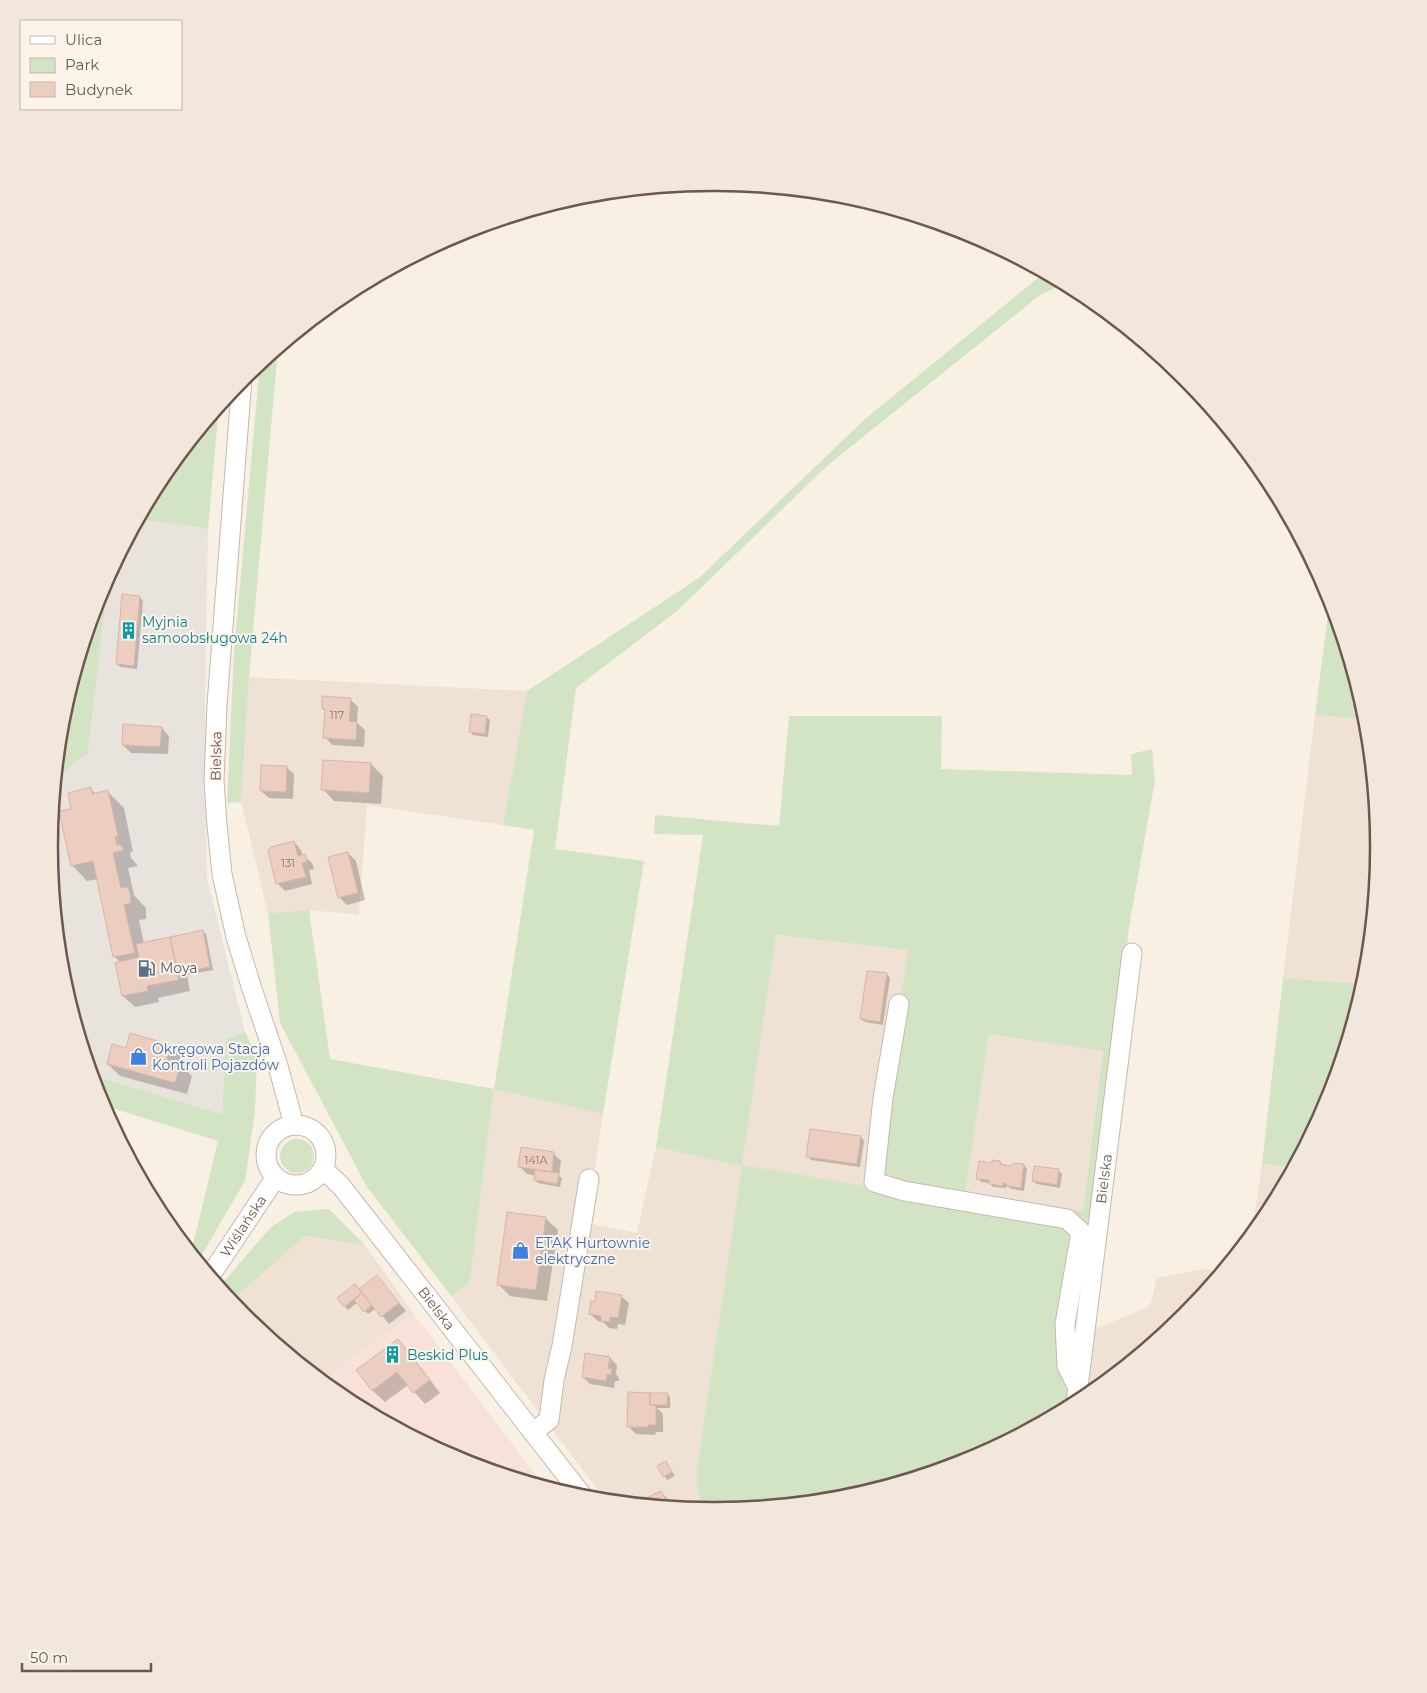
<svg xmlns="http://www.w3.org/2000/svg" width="1427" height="1693" font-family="Montserrat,sans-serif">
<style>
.residential{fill:#efe1d4}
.commercial{fill:#f8e1d9}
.industrial{fill:#e9e3de}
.green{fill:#d3e4c5;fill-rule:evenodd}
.shadow{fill:#0003}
.building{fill:#ebcebf;stroke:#dbb4a2}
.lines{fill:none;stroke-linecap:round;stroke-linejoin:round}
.minor-casing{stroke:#c8b7ac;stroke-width:21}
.minor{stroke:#fff;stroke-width:19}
.labels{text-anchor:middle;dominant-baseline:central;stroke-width:4;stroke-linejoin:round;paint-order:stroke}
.number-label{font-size:11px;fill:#8d756a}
.culture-label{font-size:14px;fill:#0d838f;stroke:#fcf4ea;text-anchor:start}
.street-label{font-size:14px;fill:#6e574d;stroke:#fcf4ea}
.service-label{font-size:14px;fill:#4e5e75;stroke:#fcf4ea;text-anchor:start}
.shop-label{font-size:14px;fill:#366cbe;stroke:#fcf4ea;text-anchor:start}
.rim{fill:none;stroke:#6e574d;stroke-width:2.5}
</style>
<rect width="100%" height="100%" fill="#f9f0e4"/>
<path class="residential" d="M249 677 527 691 503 825 367 805 359 915 309 910 268 913 241 802Z
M1315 715 1366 719 1378 847 1365 976 1363 984 1283 978Z
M775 935 909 950 873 1188 742 1166 697 1468 696 1482 702 1510 606 1501 452 1297 470 1282 494 1089 603 1114 587 1223 637 1233 656 1147 742 1165Z
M989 1034 1103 1050 1083 1211 965 1195Z
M1262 1164 1292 1167 1266 1216 1252 1233Z
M305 1236 365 1245 413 1313 322 1381 243 1316 231 1301Z
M1203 1269 1220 1272 1183 1317 1087 1396 1093 1330 1150 1306 1157 1278Z"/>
<path class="commercial" d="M413 1313 545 1487 459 1461 344 1399 322 1381Z"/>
<path class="industrial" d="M138 519 208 529 205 707 207 878 245 1032 226 1039 222 1114 92 1075 61 976 49 846 56 778 88 753 109 573Z"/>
<path class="green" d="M1044 273 1064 284 1040 295 828 465 677 611 576 688 555 849 644 861 603 1114 494 1089 470 1282 452 1297 367 1187 280 1023 268 913 309 910 330 1059 494 1089 534 830 503 825 527 691 699 578 865 419Z
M278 348 249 677 241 802 227 803 234 651 260 363Z
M219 406 208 529 138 519 161 477Z
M109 573 88 753 56 778 62 717 99 592Z
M1330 598 1366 717V719L1315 715Z
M789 716H942L941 769 1132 775 1131 754 1152 749 1155 780 1129 927 1094 1231 1071 1363 1067 1408 968 1461 843 1499 713 1511 702 1510 696 1482 697 1468 742 1166 656 1147 703 835 654 834 655 815 779 826ZM776 935 908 950 873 1187 742 1165ZM989 1034 1103 1051 1083 1211 965 1195Z
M1283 978 1363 984 1328 1101 1292 1167 1262 1164Z
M245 1032 257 1058 255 1111 245 1181 198 1261 191 1253 218 1141 102 1105 92 1075 222 1114 226 1039Z
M280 1156a17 17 0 1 1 34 0a17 17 0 1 1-34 0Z
M329 1209 365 1245 305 1236 231 1301 219 1287 270 1228 294 1212Z"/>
<path class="shadow" d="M140 597 143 601 137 669 120 667 117 664Z
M350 699 358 707 357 723 365 730 364 747 332 745 325 737 326 712 323 709Z
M486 717 490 720 488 737 473 735 470 731Z
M162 728 169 736 168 754 131 753 123 745Z
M371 764 383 776 381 804 334 801 323 789Z
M286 767 294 774 293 799 269 798 261 791Z
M91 789 97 795 108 792 124 808 133 852H130L131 858 138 866 128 868 134 895 146 908V919L139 920 144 944 202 931 206 934 213 970 187 975 190 991 158 998 159 1002 135 1007 123 996 121 963 114 956 98 879 87 881 72 865 73 810Z
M294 842 301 850 303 856 312 863 314 869 309 870 312 884 285 891 278 884 269 851Z
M348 853 356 861 365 900 347 905 339 897Z
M887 974 890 978 883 1025 865 1022 861 1019Z
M170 1046 182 1057 180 1065 192 1076 187 1094 120 1076 108 1064 126 1050Z
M861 1137 864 1141 860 1167 811 1160 807 1156Z
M522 1149 554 1154 561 1161 559 1176 562 1178 560 1187 538 1183 535 1180 536 1176 527 1174 520 1167Z
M1000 1162 1004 1166 1013 1167 1014 1164 1024 1165 1027 1169 1024 1191 1012 1189 1006 1186V1188L993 1187 990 1183 981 1182 978 1178 993 1165Z
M1058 1170 1062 1174 1060 1188 1037 1184 1033 1181Z
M508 1213 546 1219 558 1230 547 1301 510 1296 498 1284Z
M377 1276 406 1311 389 1324 376 1308 368 1314 358 1302 348 1310 338 1298 359 1290Z
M621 1296 629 1303 625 1325 618 1324 617 1329 609 1328 603 1322 598 1321 590 1314 596 1303Z
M398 1340 409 1352 440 1393 425 1404 408 1385 385 1402 373 1391 358 1371Z
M610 1358 617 1365 616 1374 619 1378V1381H615L614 1388 590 1384 583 1377Z
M667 1394 670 1397V1408H657L663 1414V1432H656L655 1435 636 1434 629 1427Z
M666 1462 675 1476 667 1480 658 1466Z
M661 1492 669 1500 673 1507 643 1504 642 1502Z"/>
<path class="building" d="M122 594 140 596 134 666 116 664Z
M322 696 351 698 349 721 357 722 356 740 323 738 325 709H322Z
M471 714 487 716 485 734 469 732Z
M123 724 162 727 160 747 122 745Z
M323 760 371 763 369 793 321 790Z
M261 765 287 766 286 792 260 791Z
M91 787 93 794 108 790 118 836 115 837 117 845 120 844 124 850 113 853 121 888 127 887 130 892 131 903 124 905 135 953 113 957 93 861 71 866 59 811 71 809 68 793Z
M294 841 298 856 305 854 307 862 302 863 306 877 276 884 268 851 271 847Z
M348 852 358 893 338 898 328 857Z
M203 930 210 967 178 973 170 937Z
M170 937 179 980 147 986 148 991 122 996 115 963 139 957 136 944Z
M1369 943 1367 959 1365 950Z
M867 971 887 973 880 1022 860 1019Z
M130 1033 171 1045 167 1060 181 1063 175 1083 107 1064 112 1044 126 1048Z
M810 1129 861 1136 857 1164 806 1157Z
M521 1147 554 1152 552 1172 518 1167Z
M992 1160 1000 1161V1164L1012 1166 1013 1163 1024 1164 1021 1188 1007 1186V1184L1003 1183V1186L989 1184V1180L976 1179 979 1161 992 1163Z
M1034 1166 1059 1169 1057 1185 1032 1181Z
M535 1170 559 1173 557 1184 534 1180Z
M507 1212 546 1217 536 1290 497 1285Z
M377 1275 399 1303 381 1317 359 1289Z
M355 1284 362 1293 344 1307 337 1298Z
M596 1291 622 1295 618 1318 610 1317V1322L601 1321V1316L589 1314 591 1301 595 1302Z
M362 1293 372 1305 364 1312 354 1300Z
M398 1339 430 1380 413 1393 397 1372 372 1391 356 1370Z
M585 1353 610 1357 608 1368 612 1369 611 1375 607 1374 606 1381 582 1377Z
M628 1392 650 1393V1405H656V1425H648V1427H627Z
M650 1393H668L667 1405H650Z
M666 1461 672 1472 663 1477 657 1466Z
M661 1491 670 1507 642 1504 640 1501Z"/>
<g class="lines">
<defs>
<g id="minor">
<path d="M242 378 217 705 214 781 217 825 222 874 236 937 252 989 278 1066 294 1125"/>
<path d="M899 1004 883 1098 874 1182 904 1191 1067 1219 1081 1232 1065 1324 1067 1366 1078 1388"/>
<circle cx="296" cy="1155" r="30"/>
<path id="s1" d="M323 1169 341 1186 585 1499"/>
<path id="s2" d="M210 1276 276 1177"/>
<path id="s3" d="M1076 1403 1132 953"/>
<path d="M533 1432 549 1420 554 1380 562 1346 589 1179"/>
</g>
</defs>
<use href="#minor" class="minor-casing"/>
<use href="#minor" class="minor"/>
</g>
<defs>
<symbol id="building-bare" viewBox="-9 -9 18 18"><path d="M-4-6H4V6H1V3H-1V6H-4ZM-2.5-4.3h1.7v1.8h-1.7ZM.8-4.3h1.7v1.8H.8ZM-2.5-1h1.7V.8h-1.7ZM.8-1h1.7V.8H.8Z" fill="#0f9aa8" stroke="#fcf4ea" stroke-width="2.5" paint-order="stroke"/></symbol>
<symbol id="fuel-bare" viewBox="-9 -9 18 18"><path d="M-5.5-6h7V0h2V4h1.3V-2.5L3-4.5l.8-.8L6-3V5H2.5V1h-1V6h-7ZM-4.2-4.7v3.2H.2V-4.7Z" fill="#5c6f8a" stroke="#fcf4ea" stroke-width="2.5" paint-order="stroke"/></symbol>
<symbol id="shop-bare" viewBox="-9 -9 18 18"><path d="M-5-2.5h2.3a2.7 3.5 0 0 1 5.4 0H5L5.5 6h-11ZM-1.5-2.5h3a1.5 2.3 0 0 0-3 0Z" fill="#3f7fe0" stroke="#fcf4ea" stroke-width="2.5" paint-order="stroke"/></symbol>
</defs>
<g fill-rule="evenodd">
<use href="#building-bare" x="116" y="618" width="25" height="25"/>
<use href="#fuel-bare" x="134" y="956" width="25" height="25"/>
<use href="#shop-bare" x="126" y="1044" width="25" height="25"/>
<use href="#shop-bare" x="508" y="1238" width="25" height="25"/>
<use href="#building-bare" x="380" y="1342" width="25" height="25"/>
</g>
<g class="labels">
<g class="number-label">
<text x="337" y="715">117</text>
<text x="288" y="863">131</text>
<text x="536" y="1160">141A</text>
</g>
<g class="culture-label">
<text x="142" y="622">Myjnia<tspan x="142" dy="16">samoobsługowa 24h</tspan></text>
<text x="407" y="1355">Beskid Plus</text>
</g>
<g class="street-label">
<text transform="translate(216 756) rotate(-89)">Bielska</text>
<text stroke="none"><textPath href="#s3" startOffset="226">Bielska</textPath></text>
<text stroke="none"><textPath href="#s2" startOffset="60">Wiślańska</textPath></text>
<text stroke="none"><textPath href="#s1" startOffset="180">Bielska</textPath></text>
</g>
<g class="service-label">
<text x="160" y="968">Moya</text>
</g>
<g class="shop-label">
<text x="152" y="1049">Okręgowa Stacja<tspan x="152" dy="16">Kontroli Pojazdów</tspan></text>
<text x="535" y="1243">ETAK Hurtownie<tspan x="535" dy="16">elektryczne</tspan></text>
</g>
</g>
<path d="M0 0H1427V1693H0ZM713 191H715A655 655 0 0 1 1370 846V847A655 655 0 0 1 715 1502H713A655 655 0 0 1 58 847V846A655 655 0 0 1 713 191Z" fill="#f1e7dd" fill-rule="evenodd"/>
<path class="rim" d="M713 191H715A655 655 0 0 1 1370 846V847A655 655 0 0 1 715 1502H713A655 655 0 0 1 58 847V846A655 655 0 0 1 713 191Z"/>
<rect x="20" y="20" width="162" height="90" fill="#fcf4ea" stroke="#c3b5ab"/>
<rect x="30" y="36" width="25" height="8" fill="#ffffff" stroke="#c3b5ab"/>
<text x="65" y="45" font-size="15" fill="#6e574d">Ulica</text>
<rect x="30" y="58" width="25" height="15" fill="#d3e4c5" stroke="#c3b5ab"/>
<text x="65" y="70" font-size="15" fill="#6e574d">Park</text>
<rect x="30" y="82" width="25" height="15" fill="#ebcebf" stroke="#c3b5ab"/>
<text x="65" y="95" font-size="15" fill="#6e574d">Budynek</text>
<path d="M22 1663v8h129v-8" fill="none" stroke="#6e574d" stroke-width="2.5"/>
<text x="30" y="1663" font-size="15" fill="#6e574d" stroke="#fcf4ea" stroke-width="4" paint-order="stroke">50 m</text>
</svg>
